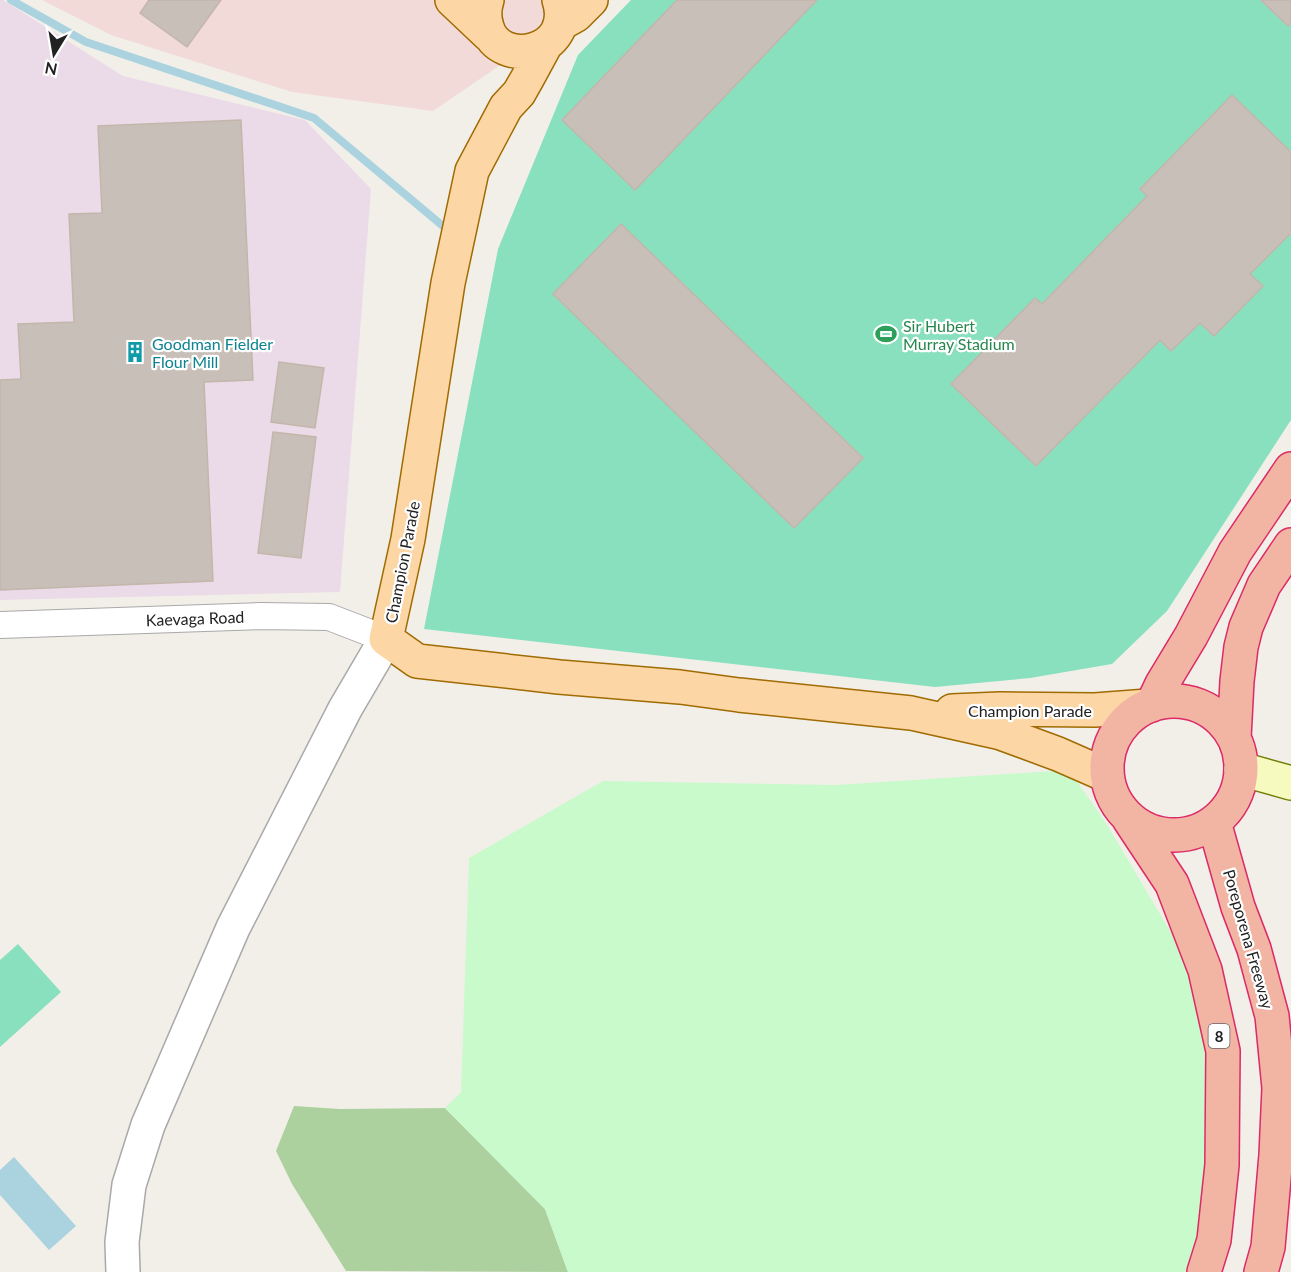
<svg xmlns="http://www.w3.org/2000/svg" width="1291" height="1272" font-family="Lato,sans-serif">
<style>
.commercial{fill:#f2dad9}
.industrial{fill:#ebdbe8}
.forest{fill:#add19e}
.park{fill:#c8facc}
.pitch{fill:#88e0be}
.water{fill:#aad3df}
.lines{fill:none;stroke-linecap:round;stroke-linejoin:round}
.stream{stroke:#aad3df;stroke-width:8}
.building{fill:#c7bfb8;stroke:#c4b6ab;stroke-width:1.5}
.minor-casing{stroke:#a9a9a9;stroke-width:28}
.tertiary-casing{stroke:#a9a9a9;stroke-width:36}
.secondary-casing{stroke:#707d05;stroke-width:36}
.primary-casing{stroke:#a06b00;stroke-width:36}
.trunk-casing{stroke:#dc2a67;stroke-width:36}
.minor{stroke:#fff;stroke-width:26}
.tertiary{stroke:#fff;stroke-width:33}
.secondary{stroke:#f7fabf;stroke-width:33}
.primary{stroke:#fcd6a4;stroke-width:33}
.trunk{stroke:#f2b4a3;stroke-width:33}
.labels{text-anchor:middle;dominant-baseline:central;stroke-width:4.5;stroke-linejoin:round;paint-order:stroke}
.shield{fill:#fff;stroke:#646464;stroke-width:1.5}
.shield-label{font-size:15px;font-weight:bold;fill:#222}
.leisure-label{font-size:16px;fill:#27864d;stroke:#fff;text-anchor:start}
.culture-label{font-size:16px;fill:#0d838f;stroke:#fff;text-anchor:start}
.street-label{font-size:16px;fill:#222;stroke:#fff}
</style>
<rect width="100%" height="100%" fill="#f2efe9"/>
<path class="commercial" d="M42 0H566L515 55 433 111 292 92 111 35Z"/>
<path class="industrial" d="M0 0H3L123 76 305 120 371 189 340 592 0 600Z"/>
<path class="forest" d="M294 1106 340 1109 445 1108 545 1209 568 1272 346 1271 292 1184 276 1151Z"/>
<path class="park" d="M1069 770 1106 823 1192 968 1222 1090 1214 1188 1185 1272H568L545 1209 445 1108 461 1092 469 858 603 781 836 785Z"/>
<path class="pitch" d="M631 0H1291V420L1167 611 1112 664 1030 678 935 687 424 629 498 249 578 55Z
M18 944 61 992 0 1047V960Z"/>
<path class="water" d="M14 1157 76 1226 49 1250 0 1195V1170Z"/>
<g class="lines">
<path class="stream" d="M11 0 86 42 314 118 450 232"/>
</g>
<path class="building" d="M149 0H221L187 47 140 13Z
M677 0H817L635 190 562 120Z
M1261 0H1291V23L1288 26Z
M1232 95 1291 152V233L1250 274 1263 286 1214 336 1200 323 1171 351 1160 340 1036 466 951 384 1035 298 1042 304 1147 196 1140 189Z
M241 120 253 380 204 382 213 581 0 590V380L21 379 18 324 74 322 69 214 102 213 98 126Z
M621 224 863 458 794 528 553 294Z
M279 362 324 368 315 428 271 422Z
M273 432 316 437 301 558 258 553Z"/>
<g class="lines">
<defs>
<path id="minor" d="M0 625 260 616 329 617 386 639"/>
<path id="tertiary" d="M123 1272 122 1242 129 1185 148 1125 233 928 345 709 386 639"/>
<path id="secondary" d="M1241 769 1291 783"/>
<path id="primary" d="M452 0 489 35
M487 0C484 9 484 18 487 27 499 70 576 53 559 0
M560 24 576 15 591 0
M546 44 527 79 519 93 506 107 472 171 448 283 408 539 386 639 417 661 559 677 680 687 739 695 911 713 1001 733 1058 754 1106 775
M952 711 1000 709 1095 710 1148 706"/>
<path id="trunk" d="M1107 768a67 67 0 1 1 134 0a67 67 0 1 1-134 0Z
M1152 705 1162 684 1191 636 1235 552 1291 469
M1234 738 1237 681 1241 647 1246 627 1264 585 1291 545
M1129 819 1172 884 1205 970 1223 1051 1222 1165 1214 1240 1204 1272
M1214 822 1238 907 1254 949 1272 1016 1279 1088 1276 1155 1268 1247 1261 1272"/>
</defs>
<use href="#minor" class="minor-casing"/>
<use href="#tertiary" class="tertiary-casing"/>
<use href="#secondary" class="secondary-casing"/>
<use href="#primary" class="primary-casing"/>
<use href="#trunk" class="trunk-casing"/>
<use href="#minor" class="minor"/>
<use href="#tertiary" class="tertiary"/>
<use href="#secondary" class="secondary"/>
<use href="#primary" class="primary"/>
<use href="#trunk" class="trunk"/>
</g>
<defs>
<symbol id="stadium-bare" viewBox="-9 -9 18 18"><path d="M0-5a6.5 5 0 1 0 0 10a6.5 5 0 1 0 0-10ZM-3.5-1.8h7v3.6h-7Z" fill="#2e9e5b" stroke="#fff" stroke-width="2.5" paint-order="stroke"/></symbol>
<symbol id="building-bare" viewBox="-9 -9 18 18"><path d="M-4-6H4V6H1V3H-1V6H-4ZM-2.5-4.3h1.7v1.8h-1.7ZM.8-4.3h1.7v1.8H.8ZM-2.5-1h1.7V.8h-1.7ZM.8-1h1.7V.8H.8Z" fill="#0f9aa8" stroke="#fff" stroke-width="2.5" paint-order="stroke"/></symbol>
</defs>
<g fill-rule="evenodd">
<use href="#stadium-bare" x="871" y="319" width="30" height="30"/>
<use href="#building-bare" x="120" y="337" width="30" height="30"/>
</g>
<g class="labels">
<rect class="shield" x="1208.5" y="1024" width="21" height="24" rx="4.5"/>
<g class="shield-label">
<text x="1219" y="1036">8</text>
</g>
<g class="leisure-label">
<text x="903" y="325">Sir Hubert<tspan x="903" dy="18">Murray Stadium</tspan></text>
</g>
<g class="culture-label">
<text x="152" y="343">Goodman Fielder<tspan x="152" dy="18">Flour Mill</tspan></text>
</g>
<g class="street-label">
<text transform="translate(402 562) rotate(-79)">Champion Parade</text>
<text transform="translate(195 618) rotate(-2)">Kaevaga Road</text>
<text x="1030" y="710">Champion Parade</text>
<text transform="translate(1249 939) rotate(74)">Poreporena Freeway</text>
</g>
</g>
<g transform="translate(54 54) rotate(191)" stroke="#ffffff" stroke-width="4.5" paint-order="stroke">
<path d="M0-4.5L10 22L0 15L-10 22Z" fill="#222222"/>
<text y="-9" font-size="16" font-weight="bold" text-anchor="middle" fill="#222222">N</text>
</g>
</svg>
